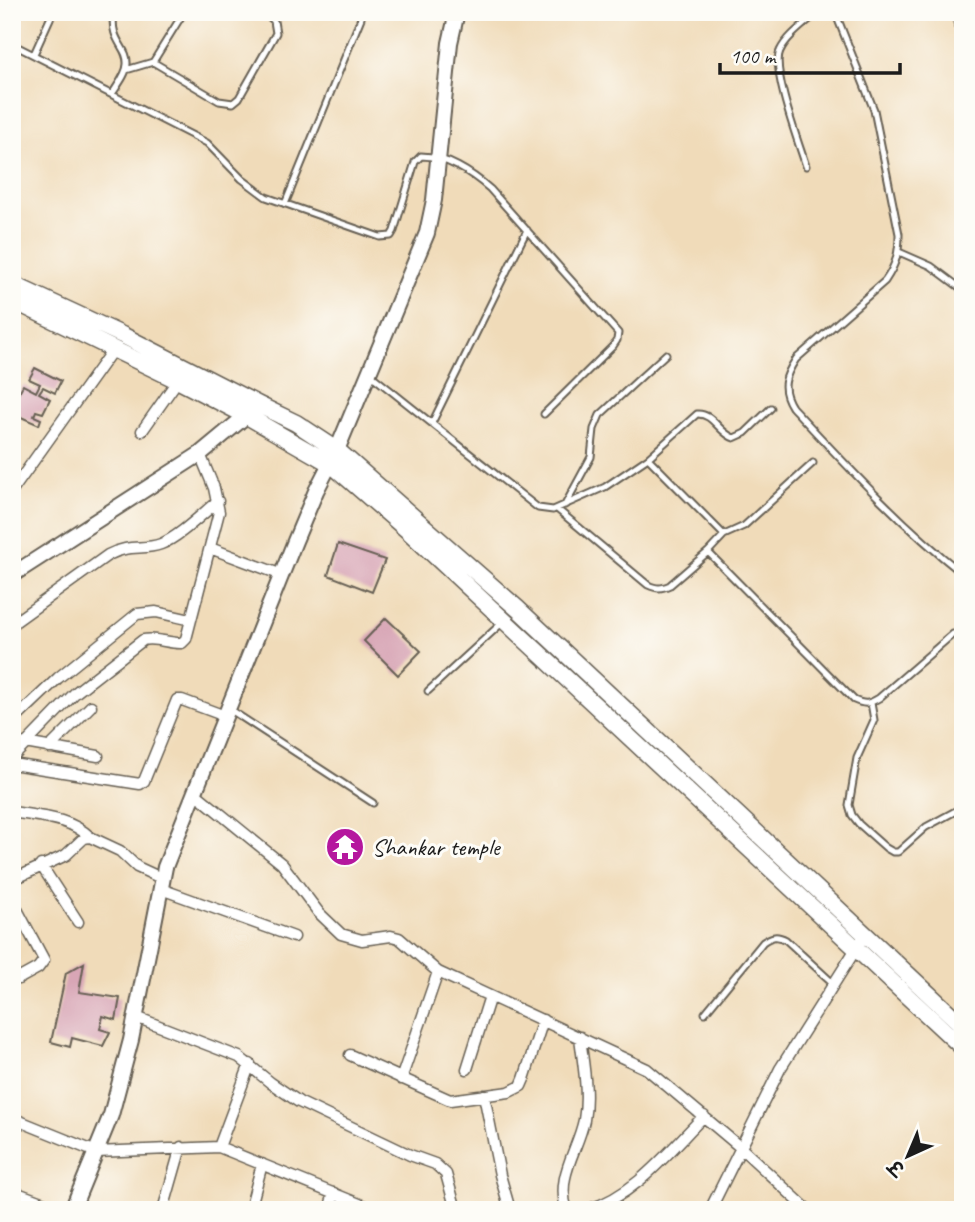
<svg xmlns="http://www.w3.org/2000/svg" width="975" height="1222" font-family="Caveat,'Playpen Sans Deva',sans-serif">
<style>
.building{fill:#d8a6b6}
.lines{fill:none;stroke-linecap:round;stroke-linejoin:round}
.lane-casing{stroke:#665f53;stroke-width:9}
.street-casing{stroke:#665f53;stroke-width:13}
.secondary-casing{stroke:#665f53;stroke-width:18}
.primary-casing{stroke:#665f53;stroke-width:19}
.lane{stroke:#fff;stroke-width:5}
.street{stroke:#fff;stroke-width:10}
.secondary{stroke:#fff;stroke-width:14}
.primary{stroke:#fff;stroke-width:16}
.labels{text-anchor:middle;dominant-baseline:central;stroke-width:6;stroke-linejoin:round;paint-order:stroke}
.poi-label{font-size:24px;fill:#1c1c1c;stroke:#fdfcf7;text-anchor:start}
</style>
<rect width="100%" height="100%" fill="#fdfcf7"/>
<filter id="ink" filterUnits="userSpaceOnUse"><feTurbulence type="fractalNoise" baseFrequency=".0143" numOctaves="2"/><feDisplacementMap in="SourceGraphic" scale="14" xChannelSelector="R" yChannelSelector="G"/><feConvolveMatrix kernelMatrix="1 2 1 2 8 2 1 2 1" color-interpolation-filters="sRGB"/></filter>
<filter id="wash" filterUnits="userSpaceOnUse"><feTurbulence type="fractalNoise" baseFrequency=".00686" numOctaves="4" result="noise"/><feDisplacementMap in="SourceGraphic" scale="28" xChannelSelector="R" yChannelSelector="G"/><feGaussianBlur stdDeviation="1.57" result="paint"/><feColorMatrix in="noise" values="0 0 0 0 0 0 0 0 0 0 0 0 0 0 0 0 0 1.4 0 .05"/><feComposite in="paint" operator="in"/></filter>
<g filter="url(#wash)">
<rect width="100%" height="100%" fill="#f0dbb9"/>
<g id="blocks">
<path class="building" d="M35 368 61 381 55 393 43 387 39 393 50 399 43 413 36 411 34 416 41 419 39 425 12 413V405L23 385 36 392 40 384 29 379Z
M338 544 385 560 372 592 328 575Z
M386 618 421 651 398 675 364 641Z
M84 963 79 992 120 998 116 1020 103 1016 100 1029 110 1032 103 1046 72 1038 70 1047 51 1042 66 973Z"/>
</g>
</g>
<g filter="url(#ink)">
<use href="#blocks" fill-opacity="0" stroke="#665f53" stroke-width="2"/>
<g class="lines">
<defs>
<path id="lane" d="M835 12 874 110 899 234C899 253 896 265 885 281L796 359C785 376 780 388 792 407 847 466 900 524 963 574
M12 44 207 143 242 179 266 197 380 237 391 236 394 231 415 162 421 156C446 156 472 173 490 189L618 333 617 340 613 346 544 414
M34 54 53 12
M153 62 219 101 233 103 239 98 276 33 274 21 264 12
M126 70 153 62 184 12
M112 94C117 86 127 74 127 64 128 46 109 42 114 12
M806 166C799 144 771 69 780 51 787 36 806 23 818 12
M285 204 361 18
M899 252 931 266 963 290
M371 375 538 508 553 510 605 487 648 458 724 535 708 552 854 700C865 705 869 704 879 698L953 634
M432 423 527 230
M648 458 697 414C713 413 719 433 734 438L745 433 771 408
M565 505 591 457 594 429 600 415 666 354
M557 509 648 585C657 589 661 589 670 585L708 552
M724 535 744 526 813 463
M428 691 503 622
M871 703 874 720 857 758 849 805 852 815 859 824 886 848 893 852H898L926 827 963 807
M229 709 373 803
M705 1013 763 942C772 936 777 935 786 940L834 984"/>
<path id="street" d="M961 12 959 22 963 31
M142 431 180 377
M12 491 114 348
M210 548 282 575
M12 624 108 555C131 543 142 551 161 544 179 537 202 514 218 501
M12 722 58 678 137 614 156 612 191 620
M25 743 98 756
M49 748 91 706
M12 758 75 693 143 640C156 637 169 644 182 643L186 639 219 512 214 488 200 454
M12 764 140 784 144 781 177 700H182L225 716
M195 793 282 864 319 913 341 934 362 940 391 936 399 938 438 972 647 1069 741 1148 808 1210
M12 812C40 817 69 817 90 837
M41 865 78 922
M12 880 66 855 84 838 90 837 120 851 137 867 163 879
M161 889 294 937
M12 900 44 960 38 968 18 979
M136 1017 239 1057 271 1083 299 1102 410 1155 435 1164 446 1174 456 1210
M350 1055 450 1100 509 1092 521 1086 524 1079 543 1020
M467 1069 490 996
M401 1079 438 972
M484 1095 500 1175 510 1210
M12 1118 96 1152 219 1147 250 1064
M219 1147 374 1210
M12 1191 63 1210
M163 1210 181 1147
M250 1210 262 1164
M329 1210 334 1193
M567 1210C555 1178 578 1150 584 1120 589 1092 583 1064 580 1037
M587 1210C635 1196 669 1151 704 1116
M710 1210 780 1069 866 933"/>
<path id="secondary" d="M12 575 200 454 253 410
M72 1210 111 1115 131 1040 165 867 295 541 316 491 337 450 427 233 434 200 450 43 457 12"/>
<path id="primary" d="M12 284 122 335 259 405 296 423 337 450 518 609 963 1026
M12 300 177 380 247 416 331 464 406 529 963 1048"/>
</defs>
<use href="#lane" class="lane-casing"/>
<use href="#street" class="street-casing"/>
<use href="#secondary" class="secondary-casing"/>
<use href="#primary" class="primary-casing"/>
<use href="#lane" class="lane"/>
<use href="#street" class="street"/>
<use href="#secondary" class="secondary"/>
<use href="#primary" class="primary"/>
</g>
</g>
<defs>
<symbol id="temple-disc" viewBox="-11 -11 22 22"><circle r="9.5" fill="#b5179e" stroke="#fdfcf7"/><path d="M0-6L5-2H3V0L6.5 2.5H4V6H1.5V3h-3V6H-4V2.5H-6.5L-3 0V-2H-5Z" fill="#fff"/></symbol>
</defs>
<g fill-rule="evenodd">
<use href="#temple-disc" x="323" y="825" width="44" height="44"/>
</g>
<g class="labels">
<g class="poi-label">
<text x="372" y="847">Shankar temple</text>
</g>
</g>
<rect width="975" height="1222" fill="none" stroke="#fdfcf7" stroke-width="42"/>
<g transform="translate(908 1156) rotate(224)" stroke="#fdfcf7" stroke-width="5" paint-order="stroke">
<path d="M0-5L12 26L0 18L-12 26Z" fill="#1c1c1c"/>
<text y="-10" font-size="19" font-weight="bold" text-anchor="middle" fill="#1c1c1c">उ</text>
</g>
<path d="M720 63v10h180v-10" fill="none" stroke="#1c1c1c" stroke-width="3.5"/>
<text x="730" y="63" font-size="21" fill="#1c1c1c" stroke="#fdfcf7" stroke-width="5" paint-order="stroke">100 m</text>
</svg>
